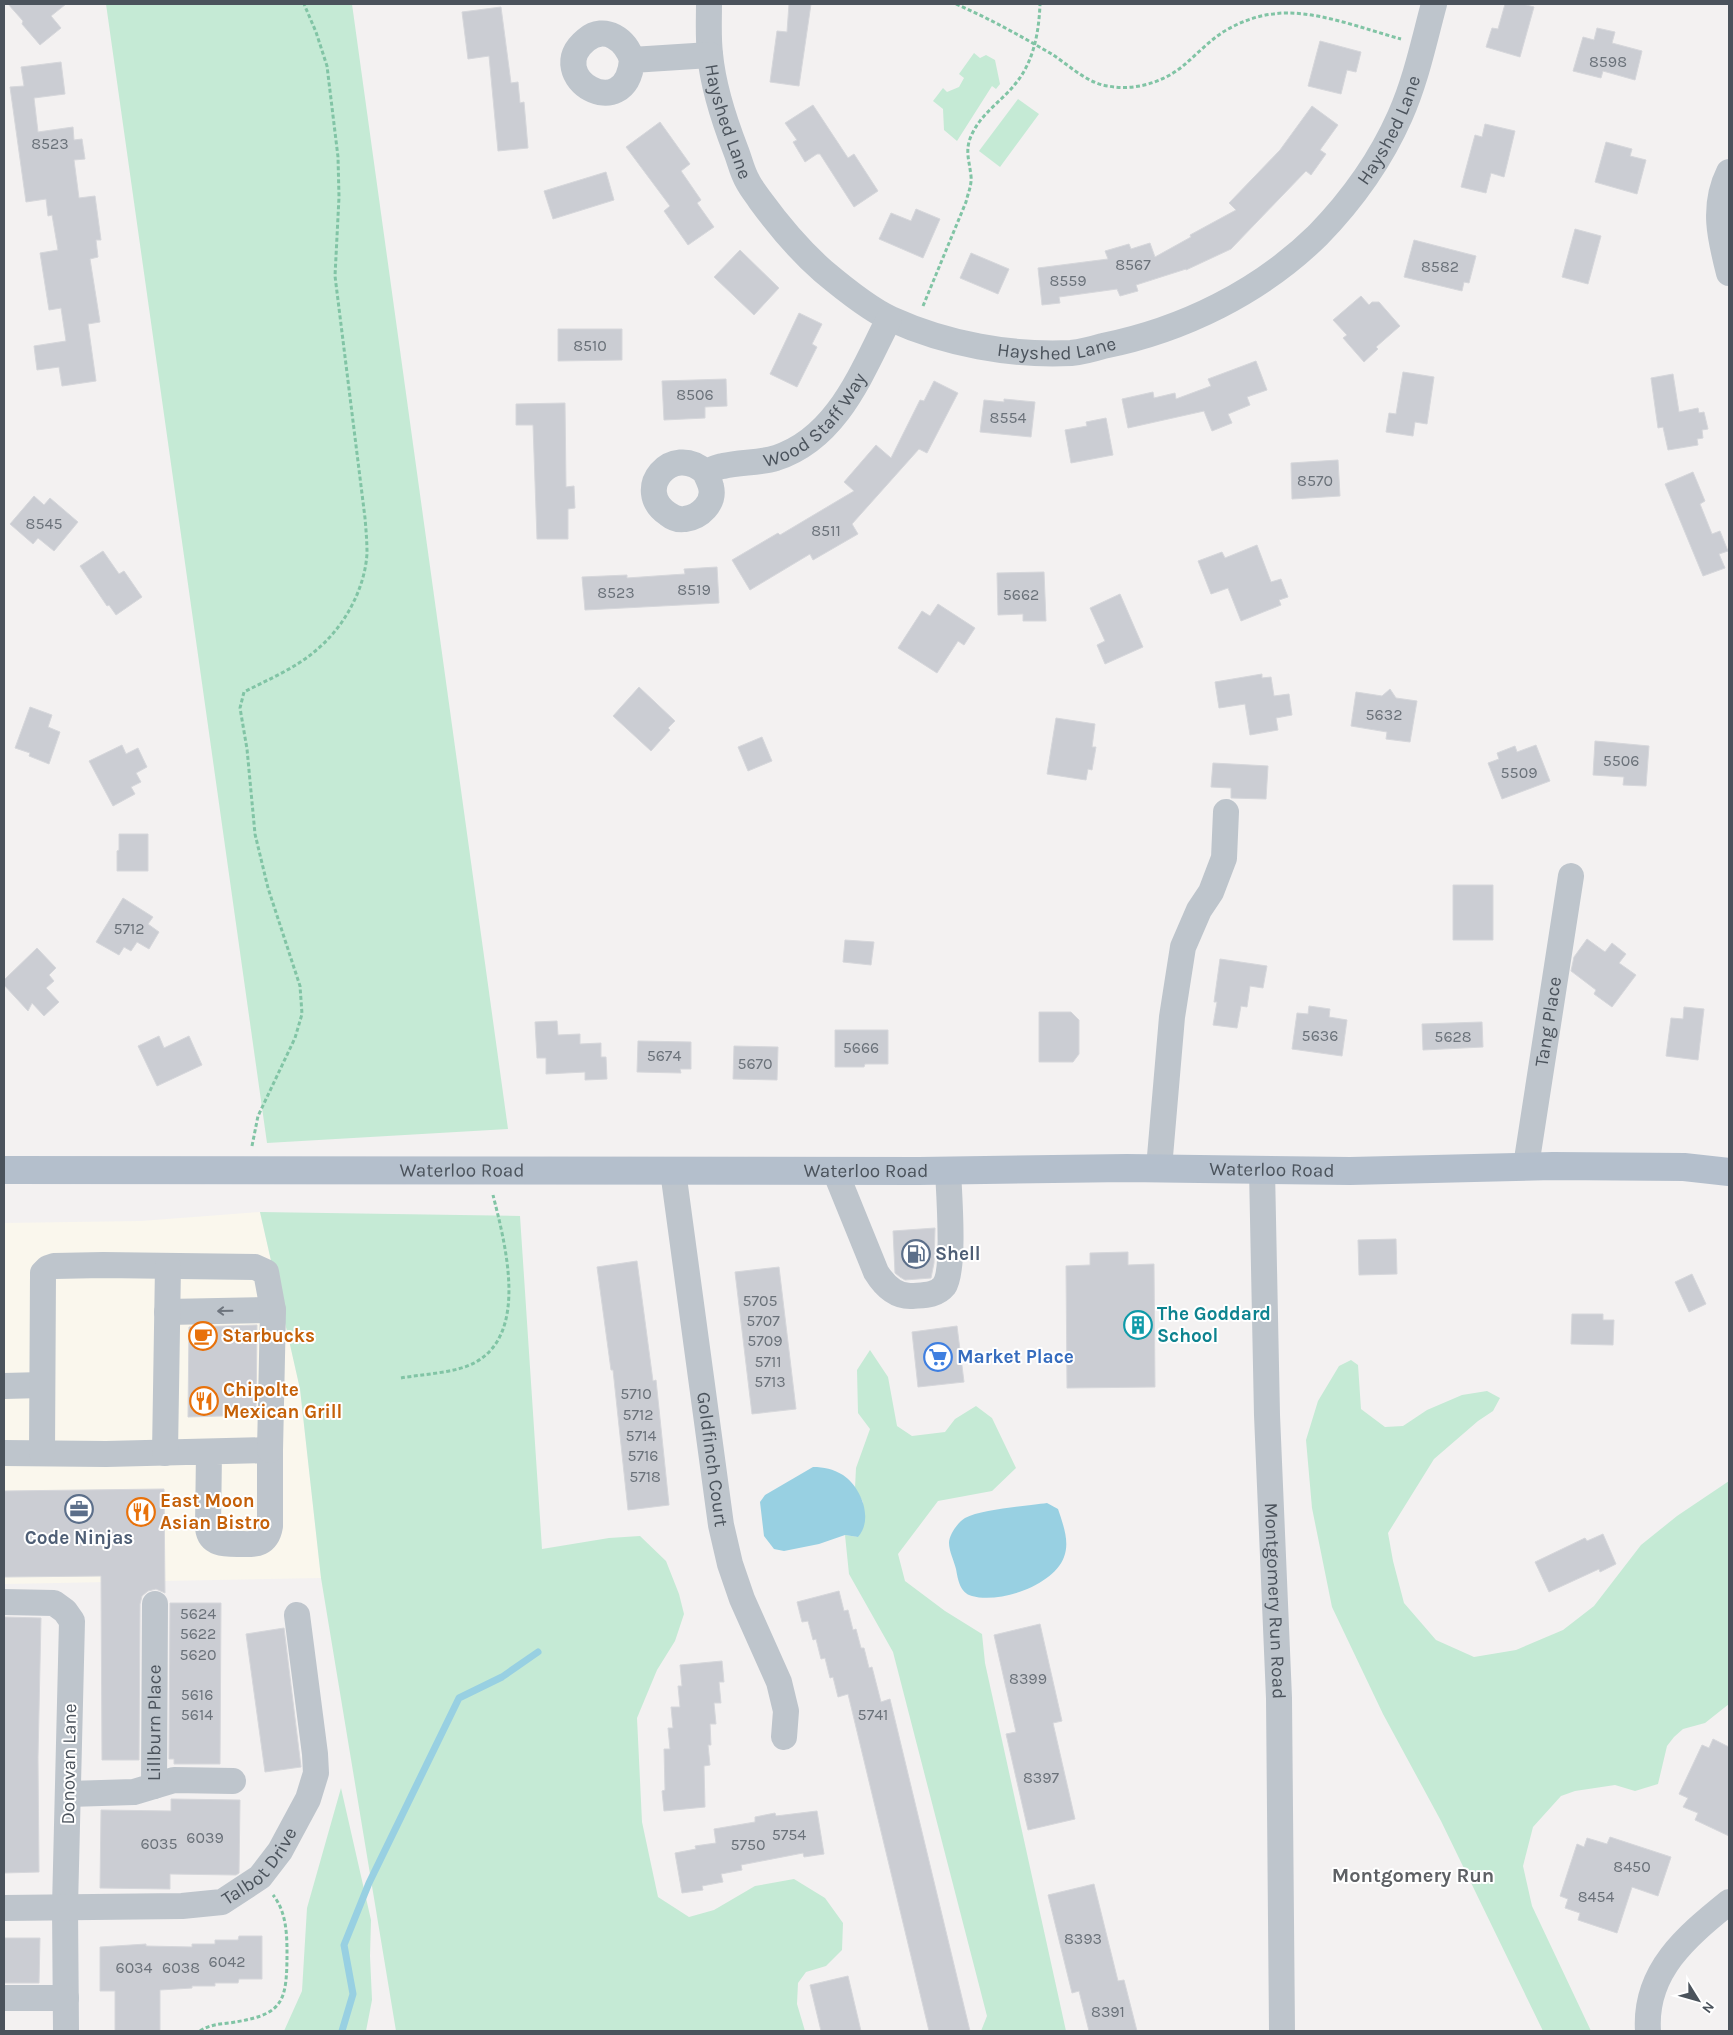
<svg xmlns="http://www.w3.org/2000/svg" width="1733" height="2035" font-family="Karla,sans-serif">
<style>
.commercial{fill:#faf7ed}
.green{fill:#c5ead5}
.water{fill:#98d0e2}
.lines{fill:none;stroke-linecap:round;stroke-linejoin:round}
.stream{stroke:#98d0e2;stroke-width:7}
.building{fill:#cbcdd3;stroke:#d6d7db}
.path{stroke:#81c4a5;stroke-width:3;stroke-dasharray:4 2.5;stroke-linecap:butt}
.minor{stroke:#bec5cc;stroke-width:26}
.major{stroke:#b4bfcc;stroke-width:28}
.oneway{stroke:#6e757e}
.labels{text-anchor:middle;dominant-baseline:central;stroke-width:4;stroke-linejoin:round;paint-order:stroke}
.number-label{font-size:16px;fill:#6b727a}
.street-label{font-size:19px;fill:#4b535c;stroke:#fff}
.service-label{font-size:19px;font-weight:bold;fill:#4e5e75;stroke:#fff;text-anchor:start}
.culture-label{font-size:19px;font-weight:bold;fill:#0d838f;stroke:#fff;text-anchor:start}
.food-label{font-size:19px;font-weight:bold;fill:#c56008;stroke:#fff;text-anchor:start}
.shop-label{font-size:19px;font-weight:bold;fill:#366cbe;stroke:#fff;text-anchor:start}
.neighbourhood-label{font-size:20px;font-weight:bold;fill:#5e6165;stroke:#fff}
</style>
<rect width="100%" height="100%" fill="#f3f1f1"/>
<path class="commercial" d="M260 1212 300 1389 321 1578 4 1584V1223L141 1221Z"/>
<path class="green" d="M106 4H352L508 1129 267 1143Z
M974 53 980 58 986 55 995 60 1000 84 996 89 992 86 957 141 944 130 943 109 933 101 943 88 947 92 959 87 964 78 959 74Z
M1018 99 1039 114 1000 167 979 151Z
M260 1212 520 1216 542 1549 609 1538 640 1536 666 1561 679 1594 684 1614 675 1641 657 1670 637 1718 642 1822 658 1897 689 1917 714 1910 755 1886 794 1879 825 1898 843 1923 842 1950 826 1966 806 1972 798 1983 797 2004 805 2031H396L321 1578 300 1389Z
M870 1350 888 1377 897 1426 912 1436 945 1432 955 1419 976 1406 992 1418 1016 1468 992 1491 938 1501 898 1554 905 1581 945 1611 982 1634 985 1663 1066 2031H981L987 2016 893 1652 849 1574 845 1535 858 1537 863 1502 855 1488 856 1468 870 1429 858 1413 857 1370Z
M1351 1360 1358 1365 1361 1409 1385 1427 1403 1426 1427 1410 1462 1395 1487 1391 1500 1398 1493 1411 1478 1421 1434 1459 1388 1533 1393 1561 1404 1603 1436 1640 1474 1657 1516 1650 1563 1630 1594 1606 1641 1545 1677 1516 1729 1481V1704L1705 1723 1683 1729 1674 1737 1667 1746 1658 1784 1635 1791 1615 1785 1575 1791 1561 1796 1533 1827 1523 1866 1532 1906 1591 2031H1543L1441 1821 1383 1714 1332 1607 1312 1508 1306 1440 1318 1401 1339 1366Z
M341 1788 371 1920 370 1956 372 2000 366 2031H284L302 1991 307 1908Z"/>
<path class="water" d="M813 1467C824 1467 833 1469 843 1475 861 1487 874 1519 858 1537L845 1535 819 1544 784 1551 774 1549 764 1536 760 1502 765 1495Z
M1047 1503 1058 1509C1063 1524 1070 1542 1064 1557 1054 1585 1000 1604 972 1596 960 1593 958 1580 956 1569 954 1561 949 1551 949 1543 949 1535 958 1522 965 1518 982 1509 1027 1506 1047 1503Z"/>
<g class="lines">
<path class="stream" d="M342 2031 353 1994 344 1945 369 1883 459 1698 502 1677 538 1652"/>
</g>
<path class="building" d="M8 4H66L51 16 61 28 40 45 22 24 23 21Z
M789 4H811L799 86 770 82 777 31 787 32Z
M1505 4H1523L1534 7 1520 57 1486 47 1492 28 1498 29Z
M501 7 511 83 518 82 520 103 524 102 528 148 498 151 489 56 468 59 462 12Z
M1597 28 1615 32 1612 43 1642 51 1635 80 1603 71 1601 78 1573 71 1583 37 1594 40Z
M1320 41 1361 52 1356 72 1347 70 1341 94 1308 86Z
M61 62 65 94 34 98 38 132 73 127 74 140 82 139 85 159 74 160 79 198 95 196 101 240H96L98 257 90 259 100 322 88 324 96 381 62 386 59 367 37 370 34 346 66 341 61 308 49 310 40 253 58 250 52 215 48 216 46 199 26 202 10 87 24 86 21 67Z
M813 105 848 158 854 154 878 191 854 207 820 154H817L805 162 793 142 797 140 785 123Z
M1312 106 1338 125 1320 150 1326 154 1311 175 1306 171 1231 249 1186 270V269L1136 285 1138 291 1120 296 1117 289 1059 297 1060 303 1042 305 1038 268 1108 259 1105 251 1129 244 1131 249 1150 243 1155 257 1191 237 1190 235 1236 210 1229 203 1280 150Z
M660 122 690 164 681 171 701 200 697 203 714 227 688 245 664 211 670 206 626 147Z
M1485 124 1515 131 1504 177 1491 173 1486 193 1461 187 1475 135 1482 137Z
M1606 142 1632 149 1630 156 1646 160 1637 194 1595 182Z
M606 172 614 200 553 219 544 191Z
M916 209 940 219 923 258 879 239 891 213 911 221Z
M1575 229 1601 236 1588 284 1562 277Z
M1414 240 1476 256 1469 283 1464 282 1462 291 1404 277Z
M740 250 779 288 754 315 714 277Z
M971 253 1009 269 998 294 960 278Z
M1361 296 1369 305 1372 302H1379L1400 326 1376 347 1378 349 1364 362 1343 338 1347 335 1333 320Z
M799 313 822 324 812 344 817 347 797 387 770 374Z
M558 329H622V360L558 361Z
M1256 361 1267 390 1247 397 1250 405 1228 414 1232 423 1212 431 1204 411 1128 428 1122 399 1153 392 1154 398 1175 393 1176 399 1211 386 1208 379Z
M1403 372 1434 377 1427 424 1415 422 1413 436 1386 432 1389 413 1396 414Z
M1673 374 1679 412 1698 408 1699 413 1704 412 1708 429 1702 430 1703 438 1697 439 1698 445 1668 450 1663 427 1658 428 1651 378Z
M726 379 727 406 705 407V418L664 420 662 381Z
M934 381 958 393 927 453 919 449 852 524 858 534 813 560 810 554 750 590 732 560 778 533 780 535 854 491 844 482 876 445 891 458 920 400 924 401Z
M1004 399 1035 402 1031 437 980 432 984 400 1004 402Z
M565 403 566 487 574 486 575 508 568 509V539H537L533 425H516V404Z
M1106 418 1113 455 1071 463 1065 430 1087 426 1086 422Z
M1338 460 1340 496 1292 499 1291 463Z
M1693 472 1705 501 1700 504 1712 534 1720 531 1728 551 1719 554 1725 568 1703 576 1665 484Z
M34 496 44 505 50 498 78 522 54 551 38 538 33 544 10 524Z
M1257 545 1271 582 1281 579 1288 597 1279 600 1281 605 1241 621 1228 588 1211 594 1198 561 1222 552 1225 558Z
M103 551 119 574 124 571 142 597 116 615 109 605 107 606 80 566Z
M717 567 719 603 585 610 582 577 627 575V578L670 575 685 574 684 569Z
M1044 572 1046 621H1023V614L998 615 997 573Z
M1120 594 1143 647 1105 664 1097 645 1105 641 1090 608Z
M938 604 975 628 964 645 958 641 937 673 898 648 922 611 930 616Z
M1262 674V678L1271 677 1274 696 1289 694 1292 715 1276 718 1278 730 1250 735 1245 704 1219 708 1215 682Z
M639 687 675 721 668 728 670 730 651 751 613 716Z
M1390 689 1396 698 1417 701 1410 742 1386 739 1387 732 1351 726 1356 692 1382 696Z
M30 707 52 715 48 727 60 732 49 764 29 756 30 753 15 748Z
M1056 718 1095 724 1092 747H1096L1092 770 1088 769 1086 780 1047 774Z
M762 737 772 761 748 771 738 747Z
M1595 741 1649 746 1646 786 1623 785 1624 777 1593 775Z
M122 745 126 754 138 748 147 767 136 773 141 782 131 787 135 794 113 806 89 761Z
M1536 745 1550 781 1502 799 1488 763 1499 759 1497 753 1515 746 1517 752Z
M1213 763 1268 766 1266 799 1231 798V788L1211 787Z
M119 834H148V871H117V851L119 850Z
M1453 885H1493V940H1453Z
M123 898 153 917 148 924 159 932 149 949 137 942 131 951 124 947 119 955 96 942Z
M1587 939 1605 952 1612 943 1626 954 1619 963 1636 975 1612 1007 1594 994 1596 990 1571 971 1574 957Z
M845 940 874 942 871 965 843 962Z
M37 948 56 968 49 975 54 981 46 988 59 1002 44 1016 32 1003 28 1011 4 985V980Z
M1220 959 1267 966 1263 988 1250 986 1247 1007 1241 1006 1237 1028 1213 1025 1217 1002H1214Z
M1309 1006 1330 1009 1329 1017 1347 1020 1342 1056 1292 1049 1297 1013 1308 1014Z
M1684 1007 1704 1009 1698 1060 1666 1056 1671 1018 1683 1019Z
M1039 1012H1071L1079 1020V1054L1073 1062H1039Z
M557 1021 558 1035 580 1034V1044L601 1043V1057H606L607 1079 585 1080V1072L546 1074V1058H537L535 1022Z
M1482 1022 1483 1047 1423 1050 1422 1024Z
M835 1030H888V1064H865L864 1067H835Z
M159 1036 164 1048 189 1036 202 1065 157 1086 138 1046Z
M638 1041 691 1042V1069H680L681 1073 637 1072Z
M734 1046 778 1047 777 1080 733 1079Z
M935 1228 934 1263 931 1278 905 1280 900 1277 895 1273 893 1231Z
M1396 1239 1397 1274 1359 1275 1358 1240Z
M1128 1252V1265L1154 1264 1155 1387 1067 1388 1066 1266 1090 1265V1253Z
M637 1261 653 1381 656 1380 669 1505 628 1510 613 1370H611L597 1267Z
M779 1267 796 1409 752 1414 735 1272Z
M1692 1274 1706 1304 1689 1312 1675 1282Z
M1572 1314H1603V1320H1614L1613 1345 1571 1344Z
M257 1325 256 1415 188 1417 189 1327Z
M957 1326 964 1382 918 1387 912 1332Z
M164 1489 165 1593 156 1589 148 1591 142 1596 140 1604 139 1760H102L101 1576 4 1577V1491Z
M1603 1534 1616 1564 1600 1572 1599 1569 1549 1592 1535 1562 1585 1538 1587 1541Z
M839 1591 844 1611 848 1610 853 1630 856 1629 861 1648H864L869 1668 872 1667 881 1702 890 1699 970 2031H929L848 1694 838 1697 833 1677 830 1678 825 1658 821 1659 816 1639 813 1640 808 1621 802 1622 797 1602Z
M170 1603H221L220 1764H174V1759H169Z
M4 1617 41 1618 38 1757 39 1872 4 1873Z
M1040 1624 1062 1721 1053 1723 1075 1819 1028 1830 1006 1734 1016 1732 994 1635Z
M284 1628 301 1767 265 1772 246 1634Z
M722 1661 724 1682H719L721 1703H714L716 1724H710L711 1745H708L710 1765 704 1766 705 1807 664 1811 662 1791 665 1790 664 1749H670L668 1728H673L671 1707H680L678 1686H682L680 1665Z
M1713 1739 1729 1747V1836L1695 1820 1698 1813 1683 1807 1688 1798 1679 1794 1702 1745 1709 1748Z
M171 1799 240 1800 239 1873 236 1875 170 1874V1889L100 1888 101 1810 171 1811Z
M817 1811 824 1854 804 1857 803 1853 741 1865 742 1870 721 1874 723 1882 702 1886 703 1890 682 1893 675 1853 696 1849 695 1846 716 1843 714 1829 755 1822V1817L775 1813 776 1816Z
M1610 1837 1671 1857 1658 1896 1632 1887 1617 1933 1578 1920 1580 1913 1565 1908 1568 1899 1560 1896 1577 1844 1584 1847 1587 1838 1607 1844Z
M1094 1884 1118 1981 1124 1980 1137 2031H1089L1079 1991 1072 1993 1048 1895Z
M239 1936H262V1979H239L238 1983H215V1986H192V1988L160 1990V2031H115V1991H100V1947L146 1944V1946L192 1947V1944H215V1940H238Z
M4 1938H40L39 1983H4Z
M848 1976 861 2031H821L810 1985Z"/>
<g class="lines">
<path class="path" d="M956 4C988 18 1019 35 1050 53 1068 64 1086 83 1108 86 1134 91 1162 83 1183 66 1196 55 1208 42 1223 32 1238 23 1255 16 1273 14 1311 8 1364 29 1401 39
M923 306 966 202C968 193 972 185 971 176 969 158 964 149 973 132 983 112 1003 100 1016 83 1034 61 1039 31 1040 4
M252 1146 258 1116 295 1038 302 1014 300 986 268 888 255 834 247 749 240 708 244 692C267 680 294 669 314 652 343 629 365 590 367 553 367 541 366 530 365 518L335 276 339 197 338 157 327 66 316 32 304 4
M401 1378C423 1374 457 1373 476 1362 529 1332 505 1243 493 1195
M200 2031C209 2025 219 2024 229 2023 282 2015 287 2005 287 1953 287 1933 286 1911 273 1895"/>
<g class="minor">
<path id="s1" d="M709 4C709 20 708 37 710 54 713 87 724 120 736 151 740 161 742 172 748 182 751 188 756 194 760 200 779 226 799 250 823 271 842 287 869 309 891 319 946 344 1011 356 1071 353 1081 352 1093 349 1103 346 1183 330 1260 292 1318 235 1351 201 1381 159 1400 116 1416 80 1424 41 1434 4"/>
<path d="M632 60C626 127 542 76 586 40 605 24 626 40 632 60L710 55"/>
<path d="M1729 172C1712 206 1720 238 1729 273"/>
<path id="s2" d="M705 472C672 442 632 490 668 514 673 518 679 520 685 519 700 517 715 503 711 487 710 482 707 477 705 472 711 470 717 467 723 466 741 462 759 463 776 458 838 438 862 371 889 319"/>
<path id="s3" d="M1526 1166 1571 876"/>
<path d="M1159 1168 1172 1017 1183 947 1199 910 1211 892 1224 858 1226 812"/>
<path id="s4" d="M1262 1170 1267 1415 1279 1698 1282 2031"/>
<path id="s5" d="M673 1171 721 1525 730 1564 742 1599 779 1682 786 1711 784 1737"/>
<path d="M835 1171 876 1272C884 1285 895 1297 912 1296 923 1295 936 1296 944 1286 955 1271 949 1192 948 1171"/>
<path d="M167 1312 273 1310"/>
<path d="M4 1386 42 1385"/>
<path d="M4 1453 106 1454 270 1450V1526C269 1532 266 1539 260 1542 254 1545 246 1544 240 1544 226 1544 210 1545 208 1528L209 1452"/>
<path d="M42 1453 43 1273 48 1268 54 1266 103 1265 255 1267 266 1272 273 1310 270 1450"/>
<path d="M165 1453 168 1266"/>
<path d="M4 1602 54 1603 65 1611 72 1621 65 1907 66 2031"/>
<path d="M154 1786 174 1780 233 1781"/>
<path id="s6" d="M69 1794 134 1792 154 1786 155 1604"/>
<path id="s7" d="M4 1908 182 1906 222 1902 260 1877 280 1851 308 1799 316 1773 315 1754 297 1615"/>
<path d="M4 1998H66"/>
<path d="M1648 2031C1644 1971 1687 1936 1729 1902"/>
</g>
<path class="major" id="s8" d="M4 1170 919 1171 1127 1168 1350 1171 1553 1166 1684 1167 1729 1172"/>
</g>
<defs><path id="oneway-shaft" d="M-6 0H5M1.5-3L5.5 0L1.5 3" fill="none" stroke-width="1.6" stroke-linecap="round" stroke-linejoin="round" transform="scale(1.25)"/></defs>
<use class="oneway" href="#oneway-shaft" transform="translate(225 1311) rotate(179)"/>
<defs>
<symbol id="fuel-ring" viewBox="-11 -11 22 22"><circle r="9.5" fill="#fff" stroke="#5c6f8a" stroke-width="1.5"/><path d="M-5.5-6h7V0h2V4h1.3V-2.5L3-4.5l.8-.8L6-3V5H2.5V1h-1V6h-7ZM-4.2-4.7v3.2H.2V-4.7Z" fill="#5c6f8a"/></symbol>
<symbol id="building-ring" viewBox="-11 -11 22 22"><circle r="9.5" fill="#fff" stroke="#0f9aa8" stroke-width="1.5"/><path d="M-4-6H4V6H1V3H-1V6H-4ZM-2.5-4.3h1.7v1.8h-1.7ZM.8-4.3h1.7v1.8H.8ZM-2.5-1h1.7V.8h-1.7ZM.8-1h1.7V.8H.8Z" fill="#0f9aa8"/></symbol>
<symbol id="cafe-ring" viewBox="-11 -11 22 22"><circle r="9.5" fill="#fff" stroke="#e8710a" stroke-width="1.5"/><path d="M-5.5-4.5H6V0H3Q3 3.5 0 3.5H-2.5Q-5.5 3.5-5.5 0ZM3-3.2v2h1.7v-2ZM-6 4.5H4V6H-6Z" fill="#e8710a"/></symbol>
<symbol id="supermarket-ring" viewBox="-11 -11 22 22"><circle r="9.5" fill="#fff" stroke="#3f7fe0" stroke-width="1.5"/><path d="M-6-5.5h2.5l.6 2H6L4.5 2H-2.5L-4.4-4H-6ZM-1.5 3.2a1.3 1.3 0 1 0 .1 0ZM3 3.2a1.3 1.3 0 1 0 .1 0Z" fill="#3f7fe0"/></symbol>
<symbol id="restaurant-ring" viewBox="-11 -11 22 22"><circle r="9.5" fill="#fff" stroke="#e8710a" stroke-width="1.5"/><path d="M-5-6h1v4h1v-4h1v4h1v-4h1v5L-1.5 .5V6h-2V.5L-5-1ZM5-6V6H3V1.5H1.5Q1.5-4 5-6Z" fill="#e8710a"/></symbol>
<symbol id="office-ring" viewBox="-11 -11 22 22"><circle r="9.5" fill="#fff" stroke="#5c6f8a" stroke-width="1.5"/><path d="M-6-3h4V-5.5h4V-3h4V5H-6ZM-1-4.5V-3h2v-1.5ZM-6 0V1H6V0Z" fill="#5c6f8a"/></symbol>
</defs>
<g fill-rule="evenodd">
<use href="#fuel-ring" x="900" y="1238" width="32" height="32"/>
<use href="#building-ring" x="1122" y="1309" width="32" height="32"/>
<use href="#cafe-ring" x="187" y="1320" width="32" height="32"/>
<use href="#supermarket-ring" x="922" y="1341" width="32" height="32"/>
<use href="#restaurant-ring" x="188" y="1385" width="32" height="32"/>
<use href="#office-ring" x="63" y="1493" width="32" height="32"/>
<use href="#restaurant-ring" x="125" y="1496" width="32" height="32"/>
</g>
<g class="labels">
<g class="number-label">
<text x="1608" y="61">8598</text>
<text x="50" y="143">8523</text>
<text x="1133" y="264">8567</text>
<text x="1440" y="266">8582</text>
<text x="1068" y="280">8559</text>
<text x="590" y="345">8510</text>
<text x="695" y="394">8506</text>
<text x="1008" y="417">8554</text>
<text x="1315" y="480">8570</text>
<text x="44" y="523">8545</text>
<text x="826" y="530">8511</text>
<text x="694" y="589">8519</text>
<text x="616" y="592">8523</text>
<text x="1021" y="594">5662</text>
<text x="1384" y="714">5632</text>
<text x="1621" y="760">5506</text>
<text x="1519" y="772">5509</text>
<text x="129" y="928">5712</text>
<text x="1320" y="1035">5636</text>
<text x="1453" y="1036">5628</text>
<text x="861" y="1047">5666</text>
<text x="664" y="1055">5674</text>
<text x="755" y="1063">5670</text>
<text x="760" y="1300">5705</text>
<text x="763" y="1320">5707</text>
<text x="765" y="1340">5709</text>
<text x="768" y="1361">5711</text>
<text x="770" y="1381">5713</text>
<text x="636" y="1393">5710</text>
<text x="638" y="1414">5712</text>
<text x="641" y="1435">5714</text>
<text x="643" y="1455">5716</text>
<text x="645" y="1476">5718</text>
<text x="198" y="1613">5624</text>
<text x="198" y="1633">5622</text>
<text x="198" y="1654">5620</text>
<text x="1028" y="1678">8399</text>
<text x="197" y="1694">5616</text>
<text x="197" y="1714">5614</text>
<text x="873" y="1714">5741</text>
<text x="1041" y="1777">8397</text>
<text x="789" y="1834">5754</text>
<text x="205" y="1837">6039</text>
<text x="159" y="1843">6035</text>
<text x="748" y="1844">5750</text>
<text x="1632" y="1866">8450</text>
<text x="1596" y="1896">8454</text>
<text x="1083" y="1938">8393</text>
<text x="227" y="1961">6042</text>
<text x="134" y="1967">6034</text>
<text x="181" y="1967">6038</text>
<text x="1108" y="2011">8391</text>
</g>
<g class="street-label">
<text stroke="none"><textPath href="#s1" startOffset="120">Hayshed Lane</textPath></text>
<text stroke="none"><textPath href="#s1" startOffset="975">Hayshed Lane</textPath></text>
<text stroke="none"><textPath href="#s1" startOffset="555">Hayshed Lane</textPath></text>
<text stroke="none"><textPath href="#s2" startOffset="306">Wood Staff Way</textPath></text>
<text stroke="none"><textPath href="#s3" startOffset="146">Tang Place</textPath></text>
<text stroke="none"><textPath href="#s8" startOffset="1268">Waterloo Road</textPath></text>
<text stroke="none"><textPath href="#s8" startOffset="458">Waterloo Road</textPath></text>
<text stroke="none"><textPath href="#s8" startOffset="862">Waterloo Road</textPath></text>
<text stroke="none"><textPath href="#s5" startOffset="291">Goldfinch Court</textPath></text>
<text stroke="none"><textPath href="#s4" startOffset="431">Montgomery Run Road</textPath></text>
<text stroke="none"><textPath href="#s6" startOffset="149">Lillburn Place</textPath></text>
<text transform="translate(69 1764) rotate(-89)">Donovan Lane</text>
<text stroke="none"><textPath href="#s7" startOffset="271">Talbot Drive</textPath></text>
</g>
<g class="service-label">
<text x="935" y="1254">Shell</text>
<text x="79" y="1538" text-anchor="middle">Code Ninjas</text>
</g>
<g class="culture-label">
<text x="1157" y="1314">The Goddard<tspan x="1157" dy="22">School</tspan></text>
</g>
<g class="food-label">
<text x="222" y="1336">Starbucks</text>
<text x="223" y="1390">Chipolte<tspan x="223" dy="22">Mexican Grill</tspan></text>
<text x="160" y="1501">East Moon<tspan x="160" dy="22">Asian Bistro</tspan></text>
</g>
<g class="shop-label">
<text x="957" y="1357">Market Place</text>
</g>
<g class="neighbourhood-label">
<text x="1413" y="1875">Montgomery Run</text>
</g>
</g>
<rect width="1733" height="2035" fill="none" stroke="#4b535c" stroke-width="10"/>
<g transform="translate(1698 2000) rotate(127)" stroke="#ffffff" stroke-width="4" paint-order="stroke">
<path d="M0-4L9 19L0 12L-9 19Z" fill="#4b535c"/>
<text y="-8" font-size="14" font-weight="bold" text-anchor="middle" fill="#4b535c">N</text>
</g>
</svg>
